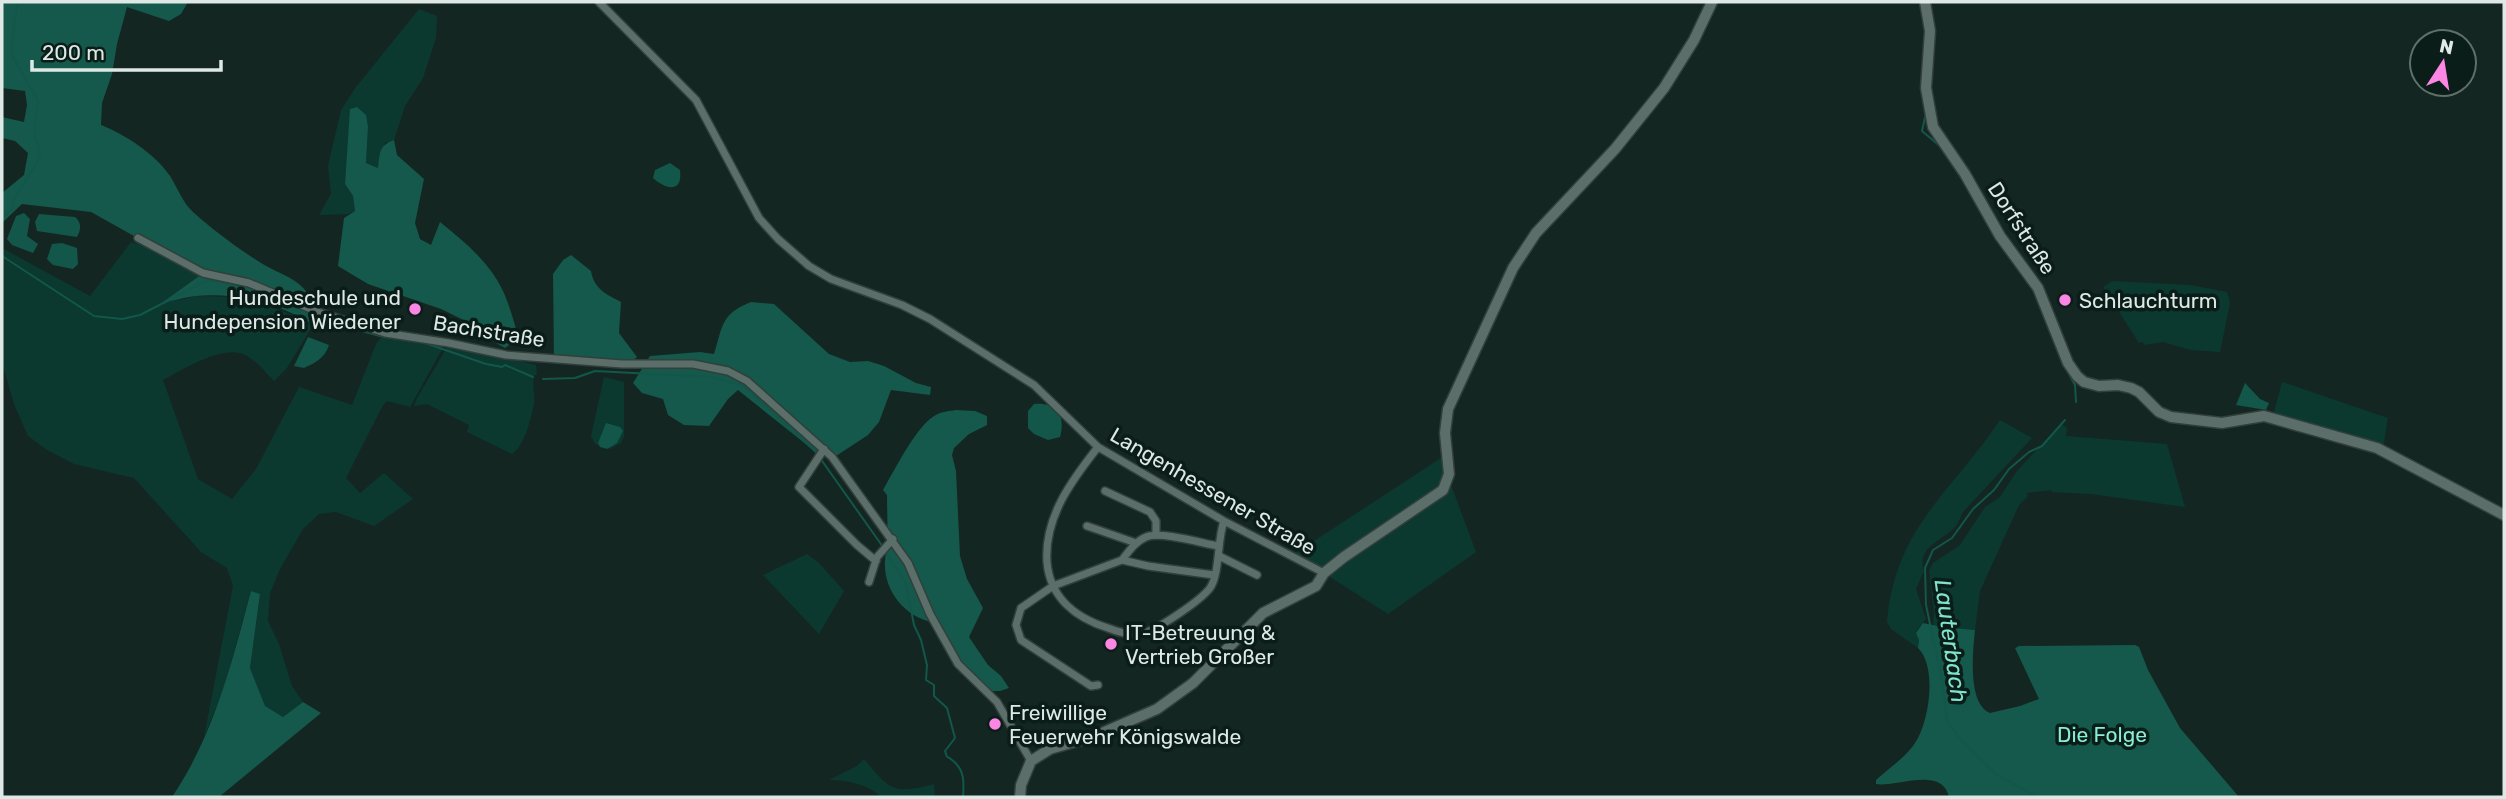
<svg xmlns="http://www.w3.org/2000/svg" width="2506" height="799" font-family="Rubik,sans-serif">
<style>
.green{fill:#0b3930}
.forest{fill:#14594b}
.water{fill:#12574a}
.lines{fill:none;stroke-linecap:round;stroke-linejoin:round}
.stream{stroke:#12574a;stroke-width:2}
.minor-casing{stroke:#323f3b;stroke-width:10}
.tertiary-casing{stroke:#323f3b;stroke-width:13}
.minor{stroke:#5b6e69;stroke-width:7}
.tertiary{stroke:#5b6e69;stroke-width:10}
.poi-dot{fill:#fc86e4;stroke:#0b1d18;stroke-width:2.5}
.labels{text-anchor:middle;dominant-baseline:central;stroke-width:7;stroke-linejoin:round;paint-order:stroke}
.street-label{font-size:21px;fill:#dee9e6;stroke:#0b1d18}
.poi-label{font-size:21px;fill:#dee9e6;stroke:#0b1d18;text-anchor:start}
.park-label{font-size:21px;fill:#8aecd5;stroke:#0b1d18}
.water-label{font-size:23px;font-style:italic;fill:#80e3cc;stroke:#0b1d18}
</style>
<rect width="100%" height="100%" fill="#142622"/>
<path class="green" d="M419 9 437 16 436 38 423 78 405 106 394 140 385 143 378 168 366 163 368 127 349 140 345 184 353 196 355 211 348 214 319 215 331 194 328 166 341 110 356 87Z
M131 242 150 248 200 276 165 301 179 300 195 296 248 297 304 320 313 325 287 368 274 381C264 371 254 357 240 353 217 348 182 370 163 380L198 479 232 499 256 469 299 387 352 405 376 344 383 335 445 344 410 407 387 401 382 407 346 478 360 493 384 473 413 499 374 526 336 512 319 514 303 529 280 569 270 593 268 621 279 644 292 686 303 702 283 717 265 707 250 668 260 595 251 591 223 691 204 737 233 586 227 568 201 552 134 478 74 464 47 450 28 436 14 404 2 363V248L90 296Z
M2112 281 2190 285 2227 292 2230 303 2220 352 2191 350 2163 342 2144 345 2143 342 2139 343 2103 287Z
M449 344 536 365 537 375H534C532 384 535 394 534 403 531 419 525 445 512 454L467 432 469 425 427 404 414 406 417 398Z
M604 377 624 382V436L621 443 610 449 595 444 591 436Z
M2282 382 2388 418 2382 455 2367 448 2296 432 2271 423Z
M2000 420 2032 438 1963 512C1960 517 1959 523 1955 527 1942 541 1916 547 1924 571L1916 589 1926 619 1916 632 1919 640 1918 648 1891 629 1887 622C1895 527 1952 492 2000 420Z
M2061 424 2067 428 2066 436 2167 444 2185 507 2091 494 2051 492 2052 490 2026 493 2028 496 2019 505 1980 591 1975 630 1933 626 1934 612 1929 571 1933 563 1960 545 1985 507 2000 497 2017 471Z
M1441 458 1476 552 1388 614 1294 554Z
M807 554 819 563 844 591 819 634 763 575Z
M864 759C890 790 893 795 934 784L935 797H881C868 784 847 780 829 780L857 766Z"/>
<path class="forest" d="M2 2H188L181 14 169 21 127 7 117 44 112 74 102 103 101 125C126 135 154 153 170 176 177 187 183 203 193 212 213 230 236 247 258 261 286 279 303 276 318 312L313 325C281 304 235 292 196 296 185 297 175 301 163 302L202 274 91 212 22 204 2 223V193L24 175 28 153 15 141 2 138V117L24 122 27 105 25 91 2 88Z
M357 107 366 115 368 127 366 163 378 168C380 153 379 145 394 140L397 155 424 179 415 223 420 239 431 245 440 222C464 241 490 263 503 291 510 306 514 323 519 338L505 348 489 339 482 329 441 309 368 284 338 266 344 218 355 211 353 196 345 184 350 109Z
M571 255 591 271C594 289 606 294 621 302L619 333 637 357 629 364 554 359 553 274 563 260Z
M751 302 774 304 829 354 850 362 868 361 884 366 916 383 931 387 930 395 891 390 879 422 868 435 836 456 817 453 738 390 728 399 709 426 684 425 668 415 663 399 642 393 633 383 650 356 700 352 714 354C723 325 721 314 751 302Z
M956 410 975 411 987 416V425L969 434 954 448 952 455 956 471 960 556 967 579 983 608 969 637 988 665 1001 676 1009 688 1000 691H989L960 673 951 651 932 622C905 617 883 590 885 561 885 556 887 551 887 545 888 528 887 511 887 495L883 490C894 471 916 427 934 416 940 412 949 411 956 410Z
M251 591 260 594 250 668 265 706 283 717 303 702 321 713 219 797H172C214 735 232 662 251 591Z
M1923 623 1942 627 1975 630C1973 650 1967 704 1990 713L2020 706 2039 699 2015 648 2019 646 2135 645 2139 647 2148 670 2180 728 2239 797H1949C1942 765 1894 788 1876 784V780C1888 769 1903 759 1913 746 1929 726 1938 667 1918 648L1919 640 1916 633Z"/>
<path class="water" d="M670 163 680 170C683 194 665 189 653 178L655 170Z
M24 213 30 219 27 236 38 244 33 253 12 245 7 239 16 216Z
M39 214 75 217C82 223 81 229 77 237L37 231 35 222Z
M62 243 77 248 78 264 73 269 53 265 47 259 52 244Z
M308 337 329 345C325 358 315 363 304 368L294 366Z
M2245 383 2260 399 2269 403 2266 410 2236 405Z
M1034 404C1057 402 1066 416 1060 437L1048 440 1034 434 1028 428V411Z
M606 423 620 427 623 431 617 443 607 449 600 447 598 443Z"/>
<g class="lines">
<path class="stream" d="M1926 113 1922 131 1941 147
M1982 214 1995 237
M2 217 11 210 14 199 36 164 40 153 34 131 38 101 11 53 17 2
M2 256 94 316 122 319 140 315 208 280 246 287 266 294
M271 296 284 307 333 323
M343 326 380 336 413 341
M425 343 486 364 502 367 505 365 533 377
M2065 367 2075 385 2076 402
M543 379 575 378 595 371 711 377 742 385 817 453
M820 458 883 547
M886 552 906 584 914 625 921 640 927 665 926 680 934 685V696L947 708 955 738 945 751C948 760 945 754 952 760 965 770 964 782 963 797
M2037 797 1996 774 1961 740 1947 721 1942 681 1926 605 1925 568 1933 550 1952 538 1973 509 1994 490 2009 469 2029 452 2042 446 2065 420"/>
<defs>
<path id="minor" d="M599 2 696 100 759 218 778 239 809 266 831 279 902 305 930 319 1034 385 1098 447 1224 521 1324 573
M138 238 203 273 249 283 318 312 385 333 449 343 506 355 622 364H693L728 371 747 381 832 457 908 563 930 614 958 664 997 702 1031 761
M1098 447C1072 480 1044 517 1047 562 1050 598 1076 618 1108 628 1118 632 1128 635 1139 634 1154 633 1201 600 1210 588 1220 574 1217 540 1224 521
M824 449 799 487 857 545 876 561
M1105 491 1150 512 1156 521V535
M1087 526 1136 543
M1219 556 1257 575
M1122 560C1129 551 1136 541 1146 537 1161 531 1201 543 1218 546
M869 582 877 557 893 539
M1098 685 1091 686 1021 640 1016 625 1021 608 1053 586 1122 560 1148 566 1214 575"/>
<path id="tertiary" d="M1925 2 1930 31 1926 88 1933 127 1965 174 2000 236 2038 288 2068 363 2077 376 2084 382 2099 386 2118 385 2131 388 2139 392 2159 412 2171 417 2222 423 2264 416 2377 448 2504 515
M1020 797 1021 785 1031 761 1050 749 1095 736 1157 709 1193 683 1263 613 1316 586 1324 573 1344 557 1443 490 1449 474 1445 433 1448 409 1513 268 1536 233 1615 149 1664 88 1694 40 1712 2"/>
</defs>
<use href="#minor" class="minor-casing"/>
<use href="#tertiary" class="tertiary-casing"/>
<use href="#minor" class="minor"/>
<use href="#tertiary" class="tertiary"/>
</g>
<g class="poi-dot">
<circle cx="2065" cy="300" r="7"/>
<circle cx="415" cy="309" r="7"/>
<circle cx="1111" cy="644" r="7"/>
<circle cx="995" cy="724" r="7"/>
</g>
<g class="labels">
<g class="street-label">
<text transform="translate(2022 228) rotate(57)">Dorfstraße</text>
<text transform="translate(489 331) rotate(9)">Bachstraße</text>
<text transform="translate(1213 491) rotate(30)">Langenhessener Straße</text>
</g>
<g class="poi-label">
<text x="401" y="297" text-anchor="end">Hundeschule und<tspan x="401" dy="24">Hundepension Wiedener</tspan></text>
<text x="2079" y="300">Schlauchturm</text>
<text x="1125" y="632">IT-Betreuung &amp;<tspan x="1125" dy="24">Vertrieb Großer</tspan></text>
<text x="1009" y="712">Freiwillige<tspan x="1009" dy="24">Feuerwehr Königswalde</tspan></text>
</g>
<g class="park-label">
<text x="2102" y="734">Die Folge</text>
</g>
<g class="water-label">
<text transform="translate(1951 641) rotate(82)">Lauterbach</text>
</g>
</g>
<rect width="2506" height="799" fill="none" stroke="#dee9e6" stroke-width="7"/>
<g transform="translate(2443 63) rotate(12)"><circle r="33" fill="#0b1d18" stroke="#5f6f6a" stroke-width="2"/>
<path d="M0-5L12 26L0 18L-12 26Z" fill="#fc86e4"/>
<text y="-10" font-size="19" font-weight="bold" text-anchor="middle" fill="#dee9e6">N</text>
</g>
<path d="M32 60v10h189v-10" fill="none" stroke="#dee9e6" stroke-width="3.5"/>
<text x="42" y="60" font-size="21" fill="#dee9e6" stroke="#0b1d18" stroke-width="5" paint-order="stroke">200 m</text>
</svg>
